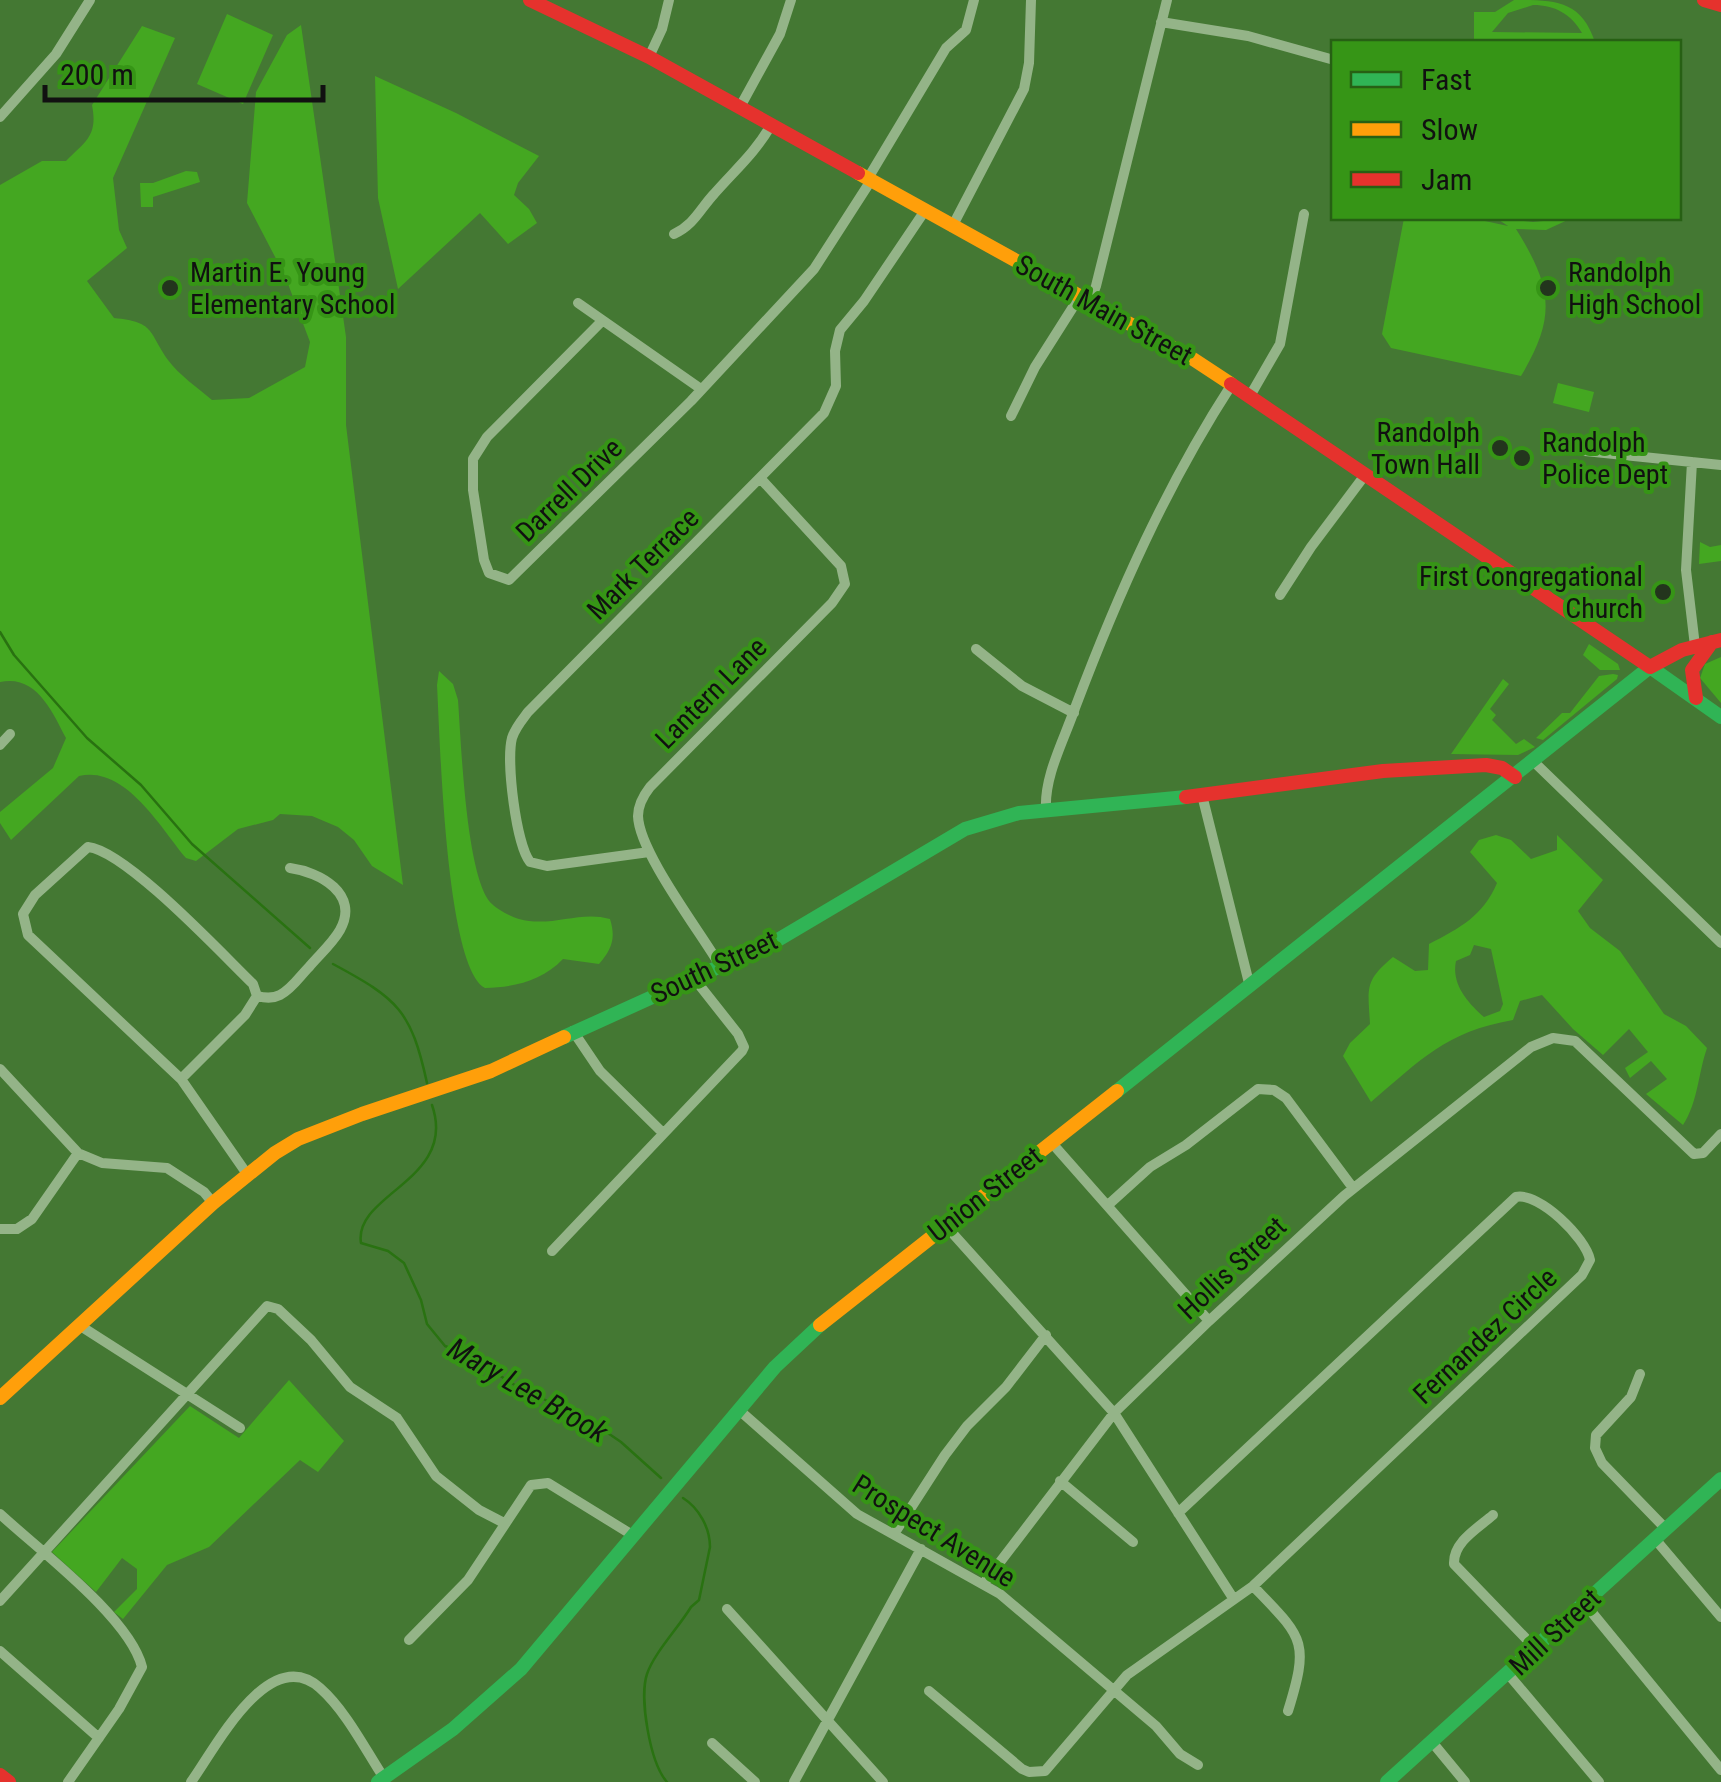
<svg xmlns="http://www.w3.org/2000/svg" width="1721" height="1782" font-family="'Roboto Condensed',sans-serif">
<style>
.green{fill:#44a721;fill-rule:evenodd}
.lines{fill:none;stroke-linecap:round;stroke-linejoin:round}
.stream{stroke:#297211;stroke-width:2.5}
.street{stroke:#94b488;stroke-width:10}
.fast{stroke:#30b455;stroke-width:14}
.slow{stroke:#ff9f0a;stroke-width:14}
.jam{stroke:#e5322d;stroke-width:14}
.poi-dot{fill:#23351d;stroke:#369516;stroke-width:4}
.labels{text-anchor:middle;dominant-baseline:central;stroke-width:8;stroke-linejoin:round;paint-order:stroke}
.poi-label{font-size:28px;fill:#111;stroke:#369516;text-anchor:start}
.street-label{font-size:28px;fill:#111;stroke:#369516}
.water-label{font-size:30px;font-style:italic;fill:#111;stroke:#369516}
</style>
<rect width="100%" height="100%" fill="#447833"/>
<path class="green" d="M1514 0C1555 0 1581 0 1595 42H1474V12H1495ZM1533 5C1555 5 1571 14 1582 33L1492 32 1508 13Z
M227 14 273 35 243 104 197 84Z
M301 25 346 337V425L403 885 372 866 354 840 338 827 312 816 280 814 273 820 238 829 196 861 186 858C160 827 125 765 79 776L11 840 0 823V812L53 768 66 738C52 711 36 674 0 682V185L42 161H66C86 141 98 136 92 105L142 26 175 38 113 178 119 230 127 248 87 281 114 318C155 322 148 331 168 360 179 375 198 388 212 400L249 398 305 367 310 342 285 276 247 203 256 92 287 35Z
M375 76 456 113 539 156 518 183 514 195 529 209 537 223 508 244 480 213 398 289 378 198Z
M186 171 197 172 200 182 153 197V207H141L140 183H153Z
M1404 218H1471L1508 226 1496 218 1533 222 1572 218 1546 230 1516 229C1552 287 1557 316 1521 376L1391 348 1382 334Z
M1558 383 1594 392 1589 412 1553 403Z
M1700 542 1710 547 1721 545V561L1699 564Z
M1589 644 1618 664 1620 670H1600L1583 655Z
M1721 657V703L1700 678 1705 664Z
M439 671 453 684 458 700C461 740 466 880 492 904 498 910 512 917 519 919 551 928 580 910 610 919 616 938 612 949 599 964L563 959C542 981 515 987 485 988 445 967 440 735 437 685Z
M1613 674 1618 675 1617 679 1543 740 1536 738 1562 713H1570L1599 676Z
M1503 679 1509 684 1490 709 1496 715 1492 720 1516 744 1524 739 1535 747 1518 755 1451 754Z
M1496 835 1511 840 1531 859 1557 850V835L1603 880 1578 911 1590 928 1620 951 1664 1014 1686 1026 1707 1048C1698 1074 1698 1102 1683 1125L1646 1094 1667 1079 1651 1061 1630 1078 1625 1068 1648 1052 1629 1029 1603 1055 1573 1029 1542 995 1520 1001 1513 1020C1445 1032 1422 1059 1371 1102L1343 1056 1350 1043 1370 1024C1368 988 1364 981 1393 957L1415 971 1428 970 1429 944C1460 928 1483 916 1497 883L1470 852 1479 840ZM1474 945 1491 949 1503 1004 1500 1011 1484 1017C1468 1003 1451 984 1456 961L1470 955Z
M289 1380 344 1441 318 1472 300 1460 209 1547 167 1565 123 1619 114 1612 137 1589V1569L122 1558 96 1592 52 1552 190 1406 239 1438Z"/>
<g class="lines">
<path class="stream" d="M0 632 14 655 87 738 141 785 192 844 310 948
M333 964C398 999 411 1010 427 1083
M432 1105C458 1180 353 1194 361 1243L388 1251 404 1263 421 1300 427 1324 445 1346 469 1355 511 1383 596 1425 621 1442 661 1478
M667 1782C650 1763 639 1698 647 1674 654 1653 679 1627 691 1607L699 1600 710 1547C710 1528 699 1508 683 1498"/>
<path class="street" d="M1161 22 1248 36 1334 60
M649 57 662 29 669 0
M740 107 780 34 791 0
M0 117 56 54 90 0
M867 180 946 48 966 30 974 0
M952 227 1024 89 1029 63 1031 0
M674 234C694 225 700 209 714 194 734 171 756 152 771 125
M1090 302 1096 286 1167 0
M578 303 701 389
M602 321 487 437 473 459V490L484 560 489 573 509 580 691 401 814 269 870 182
M1250 396 1280 344 1304 214
M1011 416 1035 367 1080 296
M1585 451 1721 465
M1692 462 1686 570 1695 646
M1280 595 1311 547 1365 475
M976 649 1022 686 1074 713
M0 745 10 734
M1534 762 1721 943
M1202 795 1250 987
M1046 810C1044 776 1064 740 1075 708 1118 594 1166 486 1232 384
M649 852 547 866 530 862C516 844 506 761 512 738 515 728 522 720 528 712L824 413 836 386 835 351 840 330 864 301 924 212
M719 964C699 930 639 852 638 816 638 805 643 796 650 787L832 603 845 584 841 566 760 478
M257 996C265 998 272 999 280 995 292 989 300 976 309 967 319 955 332 944 340 930 360 894 320 872 290 868
M573 1031 600 1071 663 1133
M0 1069 78 1153 102 1163 167 1168 204 1192 213 1203
M181 1079 245 1015 257 996
M1051 1142 1209 1321
M247 1174 181 1079 28 935 23 914 35 895 88 847C126 851 221 953 253 984L257 996
M1108 1205 1150 1167 1186 1145 1258 1089 1274 1090 1286 1098 1353 1188
M946 1226 1114 1413 1233 1598
M0 1229H17L32 1219 78 1153
M552 1251 742 1051 744 1047 738 1034 693 977
M79 1325 240 1428
M1640 1374 1631 1397 1596 1435 1595 1448 1602 1463 1666 1529
M739 1410 857 1514 1000 1594 1156 1726 1180 1754 1198 1765
M1060 1481 1133 1542
M0 1514C39 1550 130 1618 142 1667L119 1709 68 1782
M1493 1515C1478 1528 1453 1542 1454 1564L1536 1649
M894 1534 945 1455 967 1426 1006 1387 1046 1335
M1655 1539 1721 1617
M984 1583 1114 1413 1209 1321 1344 1196 1531 1047 1553 1038 1575 1041 1694 1154 1703 1153 1721 1134
M1253 1586C1303 1638 1310 1640 1288 1711
M0 1601 267 1306 278 1309 311 1340 350 1387 397 1418 436 1476 479 1510 504 1523
M1585 1604 1721 1770
M727 1609 883 1782
M409 1640 468 1580 531 1485 548 1483 634 1536
M0 1651 99 1738
M1509 1675 1599 1782
M929 1691 1022 1769 1029 1772 1045 1771 1127 1675 1253 1586 1582 1275 1590 1260C1586 1238 1539 1192 1516 1197L1178 1513
M1432 1742 1465 1782
M712 1743 755 1782
M191 1782C215 1749 269 1642 320 1688 346 1711 365 1749 384 1778
M794 1782 921 1549"/>
<path class="fast" d="M564 1037 776 941 965 829 1019 813 1186 797
M1117 1091 1650 667 1721 717
M378 1782 453 1729 521 1669 775 1367 820 1325
M1387 1782 1721 1479"/>
<path class="slow" d="M858 173 1193 359 1231 384
M820 1325 1117 1091
M0 1398 213 1203 275 1153 298 1139 362 1114 491 1071 564 1037"/>
<path class="jam" d="M530 0 649 57 858 173
M1704 0 1721 5
M1231 384 1650 667 1682 650 1721 640
M1696 698 1692 670 1712 642
M1186 797 1383 771 1486 765 1502 768 1515 777
M0 1775 9 1782"/>
</g>
<g class="poi-dot">
<circle cx="170" cy="288" r="10"/>
<circle cx="1548" cy="288" r="10"/>
<circle cx="1500" cy="448" r="10"/>
<circle cx="1522" cy="458" r="10"/>
<circle cx="1663" cy="592" r="10"/>
</g>
<g class="labels">
<g class="poi-label">
<text x="190" y="272">Martin E. Young<tspan x="190" dy="32">Elementary School</tspan></text>
<text x="1568" y="272">Randolph<tspan x="1568" dy="32">High School</tspan></text>
<text x="1480" y="432" text-anchor="end">Randolph<tspan x="1480" dy="32">Town Hall</tspan></text>
<text x="1542" y="442">Randolph<tspan x="1542" dy="32">Police Dept</tspan></text>
<text x="1643" y="576" text-anchor="end">First Congregational<tspan x="1643" dy="32">Church</tspan></text>
</g>
<g class="street-label">
<text transform="translate(1104 310) rotate(29)">South Main Street</text>
<text transform="translate(569 490) rotate(-44)">Darrell Drive</text>
<text transform="translate(643 564) rotate(-45)">Mark Terrace</text>
<text transform="translate(711 693) rotate(-45)">Lantern Lane</text>
<text transform="translate(714 967) rotate(-25)">South Street</text>
<text transform="translate(985 1194) rotate(-38)">Union Street</text>
<text transform="translate(1232 1268) rotate(-43)">Hollis Street</text>
<text transform="translate(1485 1336) rotate(-43)">Fernandez Circle</text>
<text transform="translate(934 1531) rotate(32)">Prospect Avenue</text>
<text transform="translate(1555 1632) rotate(-43)">Mill Street</text>
</g>
<g class="water-label">
<text transform="translate(528 1390) rotate(30)">Mary Lee Brook</text>
</g>
</g>
<rect x="1331" y="40" width="350" height="180" fill="#369516" stroke="#276014" stroke-width="2.5"/>
<rect x="1351" y="72" width="50" height="15" fill="#30b455" stroke="#276014" stroke-width="2.5"/>
<text x="1421" y="90" font-size="30" fill="#111111">Fast</text>
<rect x="1351" y="122" width="50" height="15" fill="#ff9f0a" stroke="#276014" stroke-width="2.5"/>
<text x="1421" y="140" font-size="30" fill="#111111">Slow</text>
<rect x="1351" y="172" width="50" height="15" fill="#e5322d" stroke="#276014" stroke-width="2.5"/>
<text x="1421" y="190" font-size="30" fill="#111111">Jam</text>
<path d="M45 85v15h278v-15" fill="none" stroke="#111111" stroke-width="5"/>
<text x="60" y="85" font-size="30" fill="#111111" stroke="#369516" stroke-width="8" paint-order="stroke">200 m</text>
</svg>
